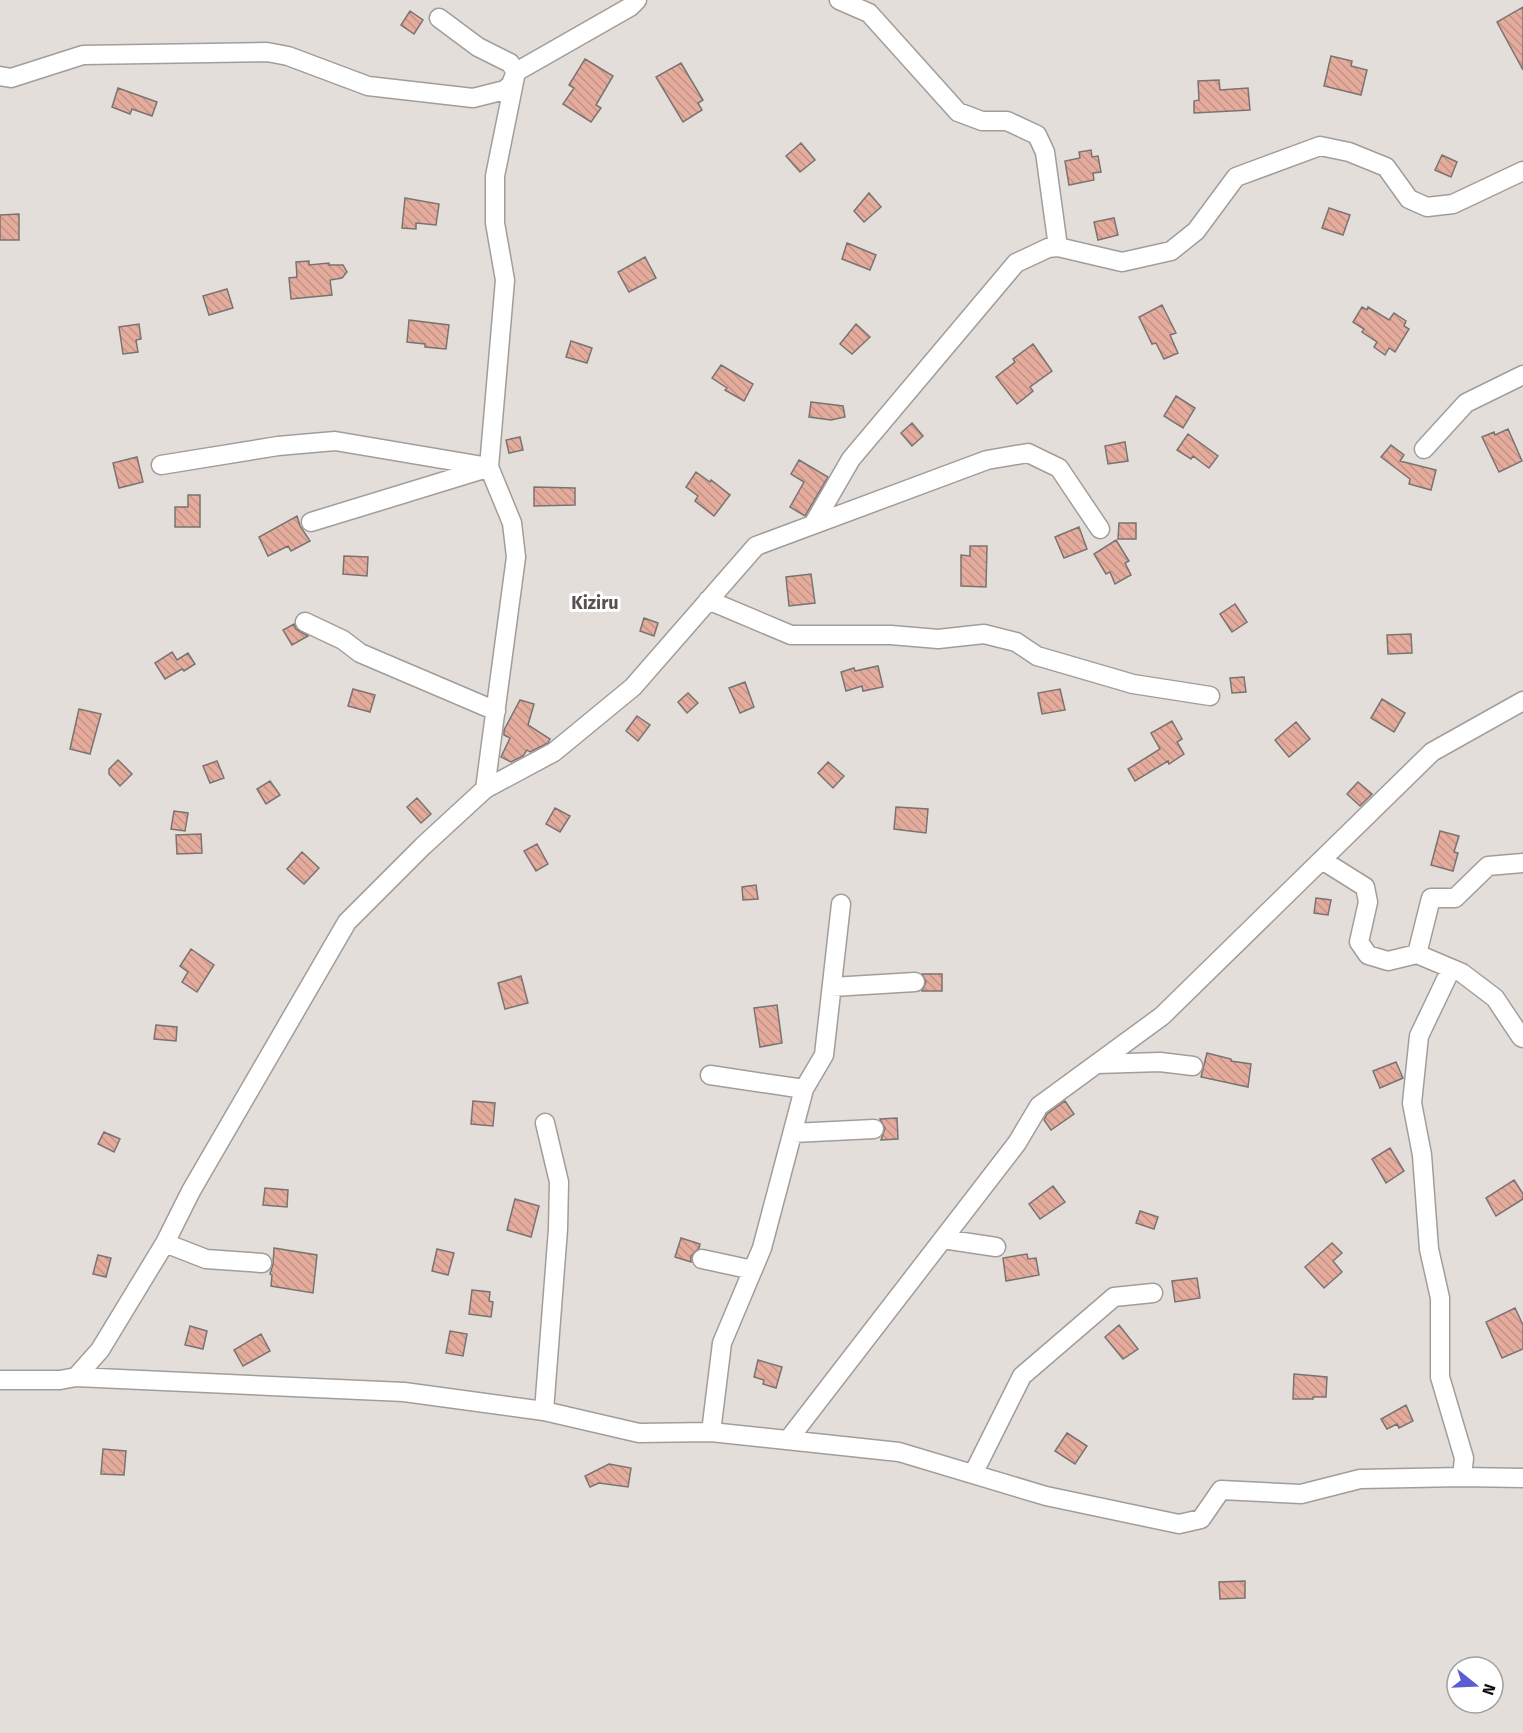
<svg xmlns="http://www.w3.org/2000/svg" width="1523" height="1733" font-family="'Fira Sans',sans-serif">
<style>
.building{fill:url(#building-back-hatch);stroke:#797372;stroke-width:1.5}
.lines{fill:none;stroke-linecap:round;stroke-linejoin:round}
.minor-casing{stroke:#a29d9a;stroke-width:21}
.minor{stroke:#fff;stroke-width:18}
.labels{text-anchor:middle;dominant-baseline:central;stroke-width:6;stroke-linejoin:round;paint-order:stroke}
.quarter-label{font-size:18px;font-weight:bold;fill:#575250;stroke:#fff}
</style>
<defs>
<pattern id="building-back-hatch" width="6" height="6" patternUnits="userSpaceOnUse" patternTransform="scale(1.5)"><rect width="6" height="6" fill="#e5ac9d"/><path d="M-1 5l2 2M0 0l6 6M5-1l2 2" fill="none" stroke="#c39386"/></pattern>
</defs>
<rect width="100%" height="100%" fill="#e4dedb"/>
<path class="building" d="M1523 7V70L1497 22Z
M410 11 423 20 414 34 401 25Z
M1331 56 1352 61 1351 66 1367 70 1361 95 1324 86Z
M585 59 613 76 596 105 601 108 591 122 563 104 574 88 569 85Z
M681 63 703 100 698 103 702 110 683 122 656 77Z
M1219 80 1220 90 1248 88 1250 110 1194 113V101L1199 100 1198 81Z
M118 88 157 102 152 116 132 109 130 114 112 107Z
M801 143 815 160 800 172 786 156Z
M1091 150 1092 157 1098 156 1101 172 1093 173 1094 180 1069 185 1065 161 1080 158 1079 152Z
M1442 155 1457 162 1451 177 1435 170Z
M869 193 881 207 864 222 854 211Z
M405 198 439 204 436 225 416 223V229L402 228Z
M1329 208 1350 215 1343 235 1322 228Z
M19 214V240H0V215Z
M1114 218 1118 235 1098 240 1094 222Z
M847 243 876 255 870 270 842 259Z
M645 257 656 278 629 292 618 272Z
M309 261V265L329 263V265H343L347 272 342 278 330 280 332 295 291 299 289 278 297 277 296 262Z
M227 289 233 308 209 315 203 296Z
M1162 305 1176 333 1170 335 1178 353 1164 359 1156 343 1152 344 1139 317Z
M1362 307 1367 310 1368 307 1389 320 1394 313 1406 321 1404 326 1409 329 1395 352 1389 348 1385 355 1374 347 1377 342 1362 332 1364 329 1353 322Z
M409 320 449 325 446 349 425 347V344L407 342Z
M139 324 141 339 136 340 138 352 123 354 119 327Z
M856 324 870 337 852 354 840 344Z
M571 341 592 348 587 363 566 357Z
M1033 344 1052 371 1030 387 1033 391 1017 404 996 377 1015 362 1013 359Z
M721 365 753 384 744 401 725 390 727 388 712 378Z
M1176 396 1195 408 1183 428 1164 416Z
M811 402 843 406 845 417 831 420 809 417Z
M912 423 923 436 912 446 901 433Z
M1508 429 1522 461 1499 472 1482 437 1494 432 1495 435Z
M1188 434 1218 456 1209 468 1193 456 1191 459 1177 450Z
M520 437 523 450 509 453 506 440Z
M1125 442 1128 461 1108 464 1105 446Z
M1391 445 1404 455 1400 461 1436 470 1431 490 1409 484 1410 479 1381 457Z
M137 457 143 482 119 488 113 463Z
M799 460 828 477 805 516 790 507 804 482 791 474Z
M696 472 710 482 711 480 730 495 714 516 695 501 698 496 686 487Z
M534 487 575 488V505L534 506Z
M188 495H200V527H175V507H188Z
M297 516 300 526 310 541 291 551 288 546 268 556 259 537Z
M1119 523H1136V539H1118Z
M1079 527 1087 549 1064 558 1055 537Z
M1116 540 1129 561 1125 563 1131 575 1115 584 1110 572 1106 574 1094 554Z
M970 546H987L986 587 961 586V555L970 556Z
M344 556 368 557 367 576 343 574Z
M811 574 815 603 789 606 786 577Z
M1235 604 1247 622 1232 632 1220 614Z
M644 618 658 623 654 636 640 631Z
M294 624 296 629 308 636 292 645 283 630Z
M1411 634 1412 653 1388 654 1387 635Z
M172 652 177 660 188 653 195 664 184 671 182 669 165 679 155 663Z
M878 666 883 687 863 691 862 686 846 691 841 672 854 668 855 671Z
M1244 677 1246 692 1232 693 1230 678Z
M745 682 754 707 740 713 729 688Z
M353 689 375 695 370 712 348 706Z
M1060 689 1065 710 1042 714 1038 693Z
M688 693 698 703 687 713 678 702Z
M1382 699 1405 713 1394 732 1371 718Z
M520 700 534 704 528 725 550 739 548 743 530 752 527 750 523 756 511 762 501 757 510 738 504 735V730Z
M79 709 101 714 90 754 70 749Z
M637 716 650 725 638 741 626 731Z
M1172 721 1182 739 1177 742 1184 754 1169 764 1168 761 1135 781 1128 769 1160 749 1151 733Z
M1296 722 1310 739 1289 757 1275 740Z
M118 760 132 774 120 786 109 774V769Z
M217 761 224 778 210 783 203 766Z
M828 762 844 776 833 788 818 773Z
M270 781 280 795 266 804 257 789Z
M1358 782 1372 794 1360 806 1347 794Z
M417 798 431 814 421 823 407 807Z
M896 807 928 809 926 833 894 829Z
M555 808 570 816 560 832 546 824Z
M174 811 188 813 185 831 171 829Z
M1440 831 1459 836 1454 852 1458 853 1453 871 1431 865Z
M201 834 202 853 177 854 176 835Z
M537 844 548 864 536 871 524 851Z
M302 852 319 868 304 884 287 869Z
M756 885 758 899 743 900 742 887Z
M1316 898 1331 900 1328 915 1314 913Z
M191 949 214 965 197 992 182 982 188 972 180 966Z
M922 974H942V991H922L926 982Z
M521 976 528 1003 505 1009 498 983Z
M777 1005 782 1043 760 1047 754 1008Z
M156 1025 177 1027 176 1041 154 1039Z
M1207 1053 1231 1059V1061L1251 1064 1248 1087 1201 1077Z
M1396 1062 1403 1078 1380 1088 1373 1071Z
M473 1101 495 1103 493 1126 471 1124Z
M1065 1101 1074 1114 1051 1130 1044 1120 1047 1114Z
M897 1118 898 1139 881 1140 885 1128 880 1119Z
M104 1132 120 1139 114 1152 98 1144Z
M1390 1148 1404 1171 1386 1183 1372 1159Z
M1514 1180 1523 1194V1199L1496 1216 1486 1198Z
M1053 1186 1065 1202 1040 1219 1029 1204Z
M265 1188 288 1190 287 1207 263 1205Z
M515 1199 539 1206 531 1237 507 1230Z
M1140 1211 1158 1217 1154 1229 1136 1223Z
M681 1238 700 1244 699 1248 691 1256V1262L675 1257Z
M1332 1243 1342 1253 1333 1261 1342 1272 1324 1288 1305 1267Z
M274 1248 317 1255 313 1293 271 1286 272 1275 270 1274 273 1264Z
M437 1249 454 1253 448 1275 432 1271Z
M1027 1254 1028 1259 1036 1258 1039 1275 1006 1281 1003 1258Z
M98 1255 111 1258 106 1277 93 1274Z
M1197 1278 1200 1298 1175 1302 1172 1281Z
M472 1290 490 1292 489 1301 493 1302 491 1317 469 1314Z
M1515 1308 1523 1325V1349L1502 1358 1486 1322Z
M1119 1325 1138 1349 1123 1359 1105 1337Z
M190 1326 207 1331 203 1349 185 1345Z
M450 1331 467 1334 463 1356 446 1353Z
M261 1334 270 1351 243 1366 234 1350Z
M758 1360 782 1367 776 1388 763 1384 764 1380 754 1377Z
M1294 1374 1327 1377 1326 1397H1313V1399H1293Z
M1406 1405 1413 1421 1399 1428 1397 1424 1387 1429 1381 1419Z
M1067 1433 1087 1446 1075 1464 1055 1451Z
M103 1449 126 1451 124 1475 101 1474Z
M609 1464 631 1468 628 1487 599 1483 590 1487 585 1476Z
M1245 1581V1598L1220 1599 1219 1582Z"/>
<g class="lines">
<defs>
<path id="minor" d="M839 0 869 13 958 112 982 121H1007L1037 135 1045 152 1058 247
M0 76 11 78 83 55 267 52 288 56 368 86 473 98 505 90 511 84 516 72 510 63 478 47 439 18
M1424 449 1466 403 1523 375
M161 465 278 446 335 441 489 467
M311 522 484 469
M814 523 851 459 1016 263 1048 248 1058 247 1122 262 1171 251 1196 231 1236 177 1320 146 1349 152 1386 167 1409 199 1427 207 1453 204 1523 171
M708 600 791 635H891L938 639 984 634 1016 642 1037 656 1133 684 1210 696
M305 622 343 640 360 653 496 711
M485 789 516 557 512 523 489 467 505 280 495 223V176L516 72 630 7 637 0
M1322 860 1365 887 1368 902 1359 942 1368 955 1388 961 1417 954 1462 973 1495 998 1521 1037 1523 1038
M1417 954 1431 898H1455L1488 866 1523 863
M1451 969 1419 1036 1412 1103 1422 1155 1429 1249 1440 1298V1377L1464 1458 1462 1477
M832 987 915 982
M1097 1064 1160 1062 1193 1066
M710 1075 804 1089
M793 1133 874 1129
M943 1239 996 1247
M165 1243 206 1259 262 1263
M702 1259 753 1270
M76 1377 404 1392 544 1411 639 1433 711 1432 899 1452 1046 1496 1179 1524 1201 1519 1221 1490 1301 1494 1360 1479 1462 1477 1523 1478
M0 1380H60L76 1377 100 1350 165 1243 191 1191 347 922 423 846 485 789 554 752 633 687 756 546 987 460 1028 453 1059 468 1100 529
M544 1411 558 1229 559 1182 545 1123
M711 1432 722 1343 762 1248 804 1089 824 1055 841 904
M788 1440 1017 1143 1039 1106 1162 1016 1432 752 1523 701
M973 1474 1022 1376 1114 1297 1153 1293"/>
</defs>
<use href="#minor" class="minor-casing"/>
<use href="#minor" class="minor"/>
</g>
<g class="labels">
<g class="quarter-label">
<text x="595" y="603">Kiziru</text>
</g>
</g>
<g transform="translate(1475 1685) rotate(108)"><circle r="28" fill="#ffffff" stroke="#9f9f9e" stroke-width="1.5"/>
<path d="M0-4.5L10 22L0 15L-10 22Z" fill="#5c5cd4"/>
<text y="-9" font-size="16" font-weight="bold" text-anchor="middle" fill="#0f0e0d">N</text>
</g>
</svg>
